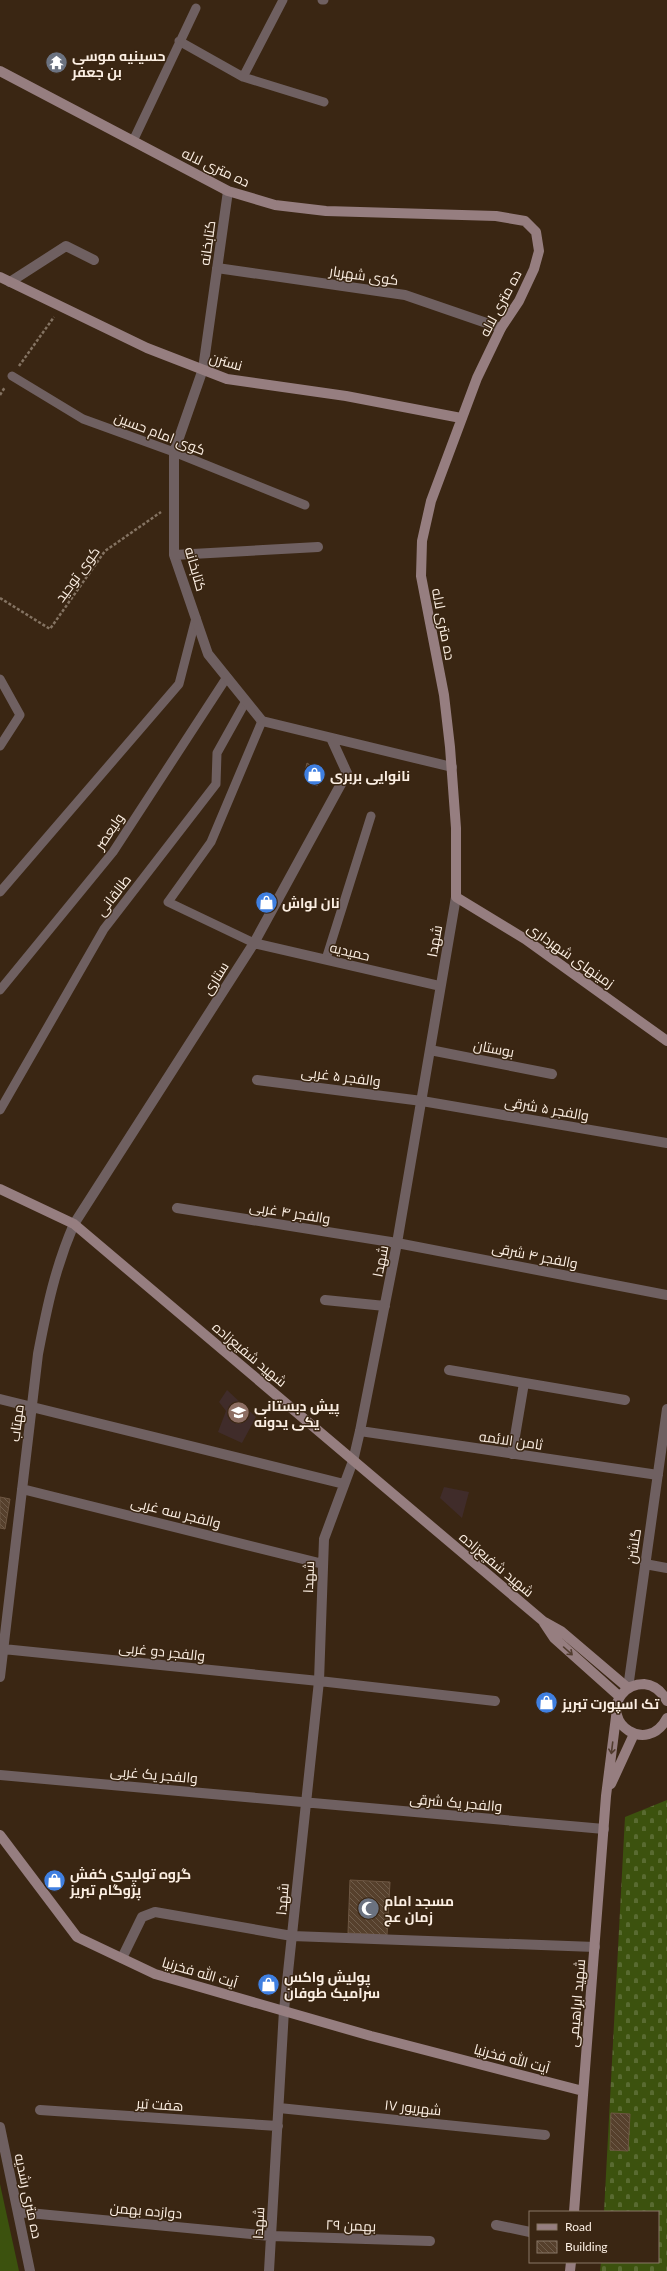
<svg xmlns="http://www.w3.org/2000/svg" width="667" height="2271" font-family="Lato,Cairo,sans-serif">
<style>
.education{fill:#402c2a}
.green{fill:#3c520e}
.cemetery{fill:url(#cemetery-stones)}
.building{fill:url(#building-back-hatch);stroke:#6d5642}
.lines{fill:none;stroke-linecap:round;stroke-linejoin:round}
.path{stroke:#847362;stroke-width:2.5;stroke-dasharray:3 2;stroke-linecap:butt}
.lane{stroke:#6f6061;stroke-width:9}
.street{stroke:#6f6061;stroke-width:10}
.secondary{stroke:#967e80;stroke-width:10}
.oneway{stroke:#513c2e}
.labels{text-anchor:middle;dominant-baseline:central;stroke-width:3;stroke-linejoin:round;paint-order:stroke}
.poi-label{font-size:14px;font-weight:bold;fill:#fcefe3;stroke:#3a2613;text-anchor:start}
.street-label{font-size:14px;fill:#fcefe3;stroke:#3a2613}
</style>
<defs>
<pattern id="cemetery-stones" width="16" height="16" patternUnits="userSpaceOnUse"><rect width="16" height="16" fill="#3c520e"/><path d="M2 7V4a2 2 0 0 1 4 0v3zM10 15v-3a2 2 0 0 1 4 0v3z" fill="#596b31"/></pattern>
<pattern id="building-back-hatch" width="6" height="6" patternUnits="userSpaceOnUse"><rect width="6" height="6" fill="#56402c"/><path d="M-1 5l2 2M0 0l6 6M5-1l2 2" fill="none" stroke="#6f5c4a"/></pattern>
</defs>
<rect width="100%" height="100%" fill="#3a2613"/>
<path class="education" d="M227 1390 256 1417 242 1443 218 1432 226 1411 219 1402Z
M444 1487 469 1492 462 1518 440 1498Z"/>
<path class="green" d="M0 2184 19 2271H0Z"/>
<path class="cemetery" d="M667 1800V2271H600L601 2262H658V2212H604L625 1817Z"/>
<path class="building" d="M307 763 324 774 317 786 304 776Z
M0 1497 10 1499 5 1529 0 1528Z
M350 1880 390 1882 387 1935 348 1933Z
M611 2113 630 2114 628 2151 610 2150Z"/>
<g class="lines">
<path class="path" d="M19 366 54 317
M0 395 5 387
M0 598 50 629 105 551 161 512"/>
<path class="lane" d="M322 0H324
M179 41 243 77 324 102
M243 77 283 0
M133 141 196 8
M12 376 83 419 174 452 305 505
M0 679 20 715 0 746
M0 892 179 684 196 618
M254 943 168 902 211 842 262 721
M326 959 371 816
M0 990 113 852 227 677
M0 1110 104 929 216 784 217 753 246 701"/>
<path class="street" d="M228 191 203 369 174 452V555L208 654 262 721 452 767
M217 268 405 295 501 328
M10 282 66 246 94 260
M174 555 318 547
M254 943 440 986
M430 1050 552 1074
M257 1080 422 1101 667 1143
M177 1208 397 1243 667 1295
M325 1300 385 1306
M449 1370 625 1400
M0 1399 344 1484
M360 1431 658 1475
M512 1454 524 1383
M22 1489 323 1564
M645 1564 667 1568
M3 1649 319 1681 495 1701
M0 1677 38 1354C47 1307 55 1268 74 1224L254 943 347 773 331 738
M628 1688 667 1409
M0 1775 604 1829
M122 1958 142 1917 155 1912 292 1936 595 1947
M279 2108 545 2135
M40 2110 278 2126
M0 2127 30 2271
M18 2212 271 2236 430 2241
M496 2225 530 2232
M269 2271 284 2010 319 1681 324 1539 353 1461 360 1431 397 1243 456 897"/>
<path class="secondary" d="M0 71 228 191 275 205 326 211 496 216 525 221 536 232 539 251 534 269 519 301 501 328 477 378 431 501 422 541 421 576 444 695 450 747 456 828V897L525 939 667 1041
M0 277 147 348 227 379 346 396 461 418
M0 1189 74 1224 543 1621 561 1631 628 1688
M544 1623 554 1638 620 1697
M667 1701C662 1692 655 1685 644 1684 635 1684 627 1688 622 1694 600 1722 647 1756 667 1718
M611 1784 634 1734
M0 1835 77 1937 155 1974 371 2036 583 2091
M574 2212 606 1796 617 1709
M570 2271 571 2262"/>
</g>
<defs><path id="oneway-shaft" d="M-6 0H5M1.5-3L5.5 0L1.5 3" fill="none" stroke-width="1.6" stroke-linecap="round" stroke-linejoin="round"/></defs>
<g class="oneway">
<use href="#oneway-shaft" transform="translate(568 1651) rotate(42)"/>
<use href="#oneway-shaft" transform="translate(612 1748) rotate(97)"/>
</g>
<defs>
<symbol id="temple-disc" viewBox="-11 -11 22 22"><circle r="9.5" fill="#6b7280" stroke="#3a2613"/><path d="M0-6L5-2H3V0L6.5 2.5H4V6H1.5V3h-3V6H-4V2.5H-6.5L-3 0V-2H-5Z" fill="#fff"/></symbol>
<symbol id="shop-disc" viewBox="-11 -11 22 22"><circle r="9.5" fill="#3f7fe0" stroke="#3a2613"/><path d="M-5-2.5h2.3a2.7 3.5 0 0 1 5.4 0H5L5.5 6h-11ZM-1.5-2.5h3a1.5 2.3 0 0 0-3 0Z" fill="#fff"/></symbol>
<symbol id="school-disc" viewBox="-11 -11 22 22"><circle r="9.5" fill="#8d6e63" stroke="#3a2613"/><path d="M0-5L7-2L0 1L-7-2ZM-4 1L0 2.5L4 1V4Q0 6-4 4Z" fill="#fff"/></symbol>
<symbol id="mosque-disc" viewBox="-11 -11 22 22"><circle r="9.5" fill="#6b7280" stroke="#3a2613"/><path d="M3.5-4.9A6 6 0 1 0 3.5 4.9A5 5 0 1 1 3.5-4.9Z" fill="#fff"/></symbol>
</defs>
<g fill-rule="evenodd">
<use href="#temple-disc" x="44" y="50" width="25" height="25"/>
<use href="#shop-disc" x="302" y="762" width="25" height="25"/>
<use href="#shop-disc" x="254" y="890" width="25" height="25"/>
<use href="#school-disc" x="226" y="1400" width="25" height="25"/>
<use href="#shop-disc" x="534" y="1690" width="25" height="25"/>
<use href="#shop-disc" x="42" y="1868" width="25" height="25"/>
<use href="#mosque-disc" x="356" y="1896" width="25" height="25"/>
<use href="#shop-disc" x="256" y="1972" width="25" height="25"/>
</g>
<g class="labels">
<g class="poi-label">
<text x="72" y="55">حسینیه موسی<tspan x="72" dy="16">بن جعفر</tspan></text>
<text x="330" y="775">نانوایی بربری</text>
<text x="282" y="902">نان لواش</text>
<text x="254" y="1405">پیش دبستانی<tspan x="254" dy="16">یکی یدونه</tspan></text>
<text x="562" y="1703">تک اسپورت تبریز</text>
<text x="70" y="1873">گروه تولیدی کفش<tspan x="70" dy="16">پژوگام تبریز</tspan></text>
<text x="384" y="1900">مسجد امام<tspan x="384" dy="16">زمان عج</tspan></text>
<text x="284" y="1976">پولیش واکس<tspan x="284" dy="16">سرامیک طوفان</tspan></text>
</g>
<g class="street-label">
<text transform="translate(216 167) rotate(25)">ده متری لاله</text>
<text transform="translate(207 243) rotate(-82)">کتابخانه</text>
<text transform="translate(364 275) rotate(8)">کوی شهریار</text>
<text transform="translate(500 303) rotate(-62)">ده متری لاله</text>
<text transform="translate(226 361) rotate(16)">نسترن</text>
<text transform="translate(160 433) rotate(21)">کوی امام حسین</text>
<text transform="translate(196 569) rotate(74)">کتابخانه</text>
<text transform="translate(77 574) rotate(-54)">کوی توحید</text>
<text transform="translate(444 624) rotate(79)">ده متری لاله</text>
<text transform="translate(109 831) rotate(-56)">ولیعصر</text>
<text transform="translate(113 895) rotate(-52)">طالقانی</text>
<text transform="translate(434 941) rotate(-80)">شهدا</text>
<text transform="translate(350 951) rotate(13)">حمیدیه</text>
<text transform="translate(571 955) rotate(35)">زمینهای شهرداری</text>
<text transform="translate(215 978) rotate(-57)">ستاری</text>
<text transform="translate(494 1048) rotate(11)">بوستان</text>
<text transform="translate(341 1076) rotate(7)">والفجر ۵ غربی</text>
<text transform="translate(547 1108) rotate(10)">والفجر ۵ شرقی</text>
<text transform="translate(290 1212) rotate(9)">والفجر ۴ غربی</text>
<text transform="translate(535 1255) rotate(11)">والفجر ۴ شرقی</text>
<text transform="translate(380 1261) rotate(-79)">شهدا</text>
<text transform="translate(250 1354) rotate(40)">شهید شفیع‌زاده</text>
<text transform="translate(16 1423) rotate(-83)">مهتاب</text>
<text transform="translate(511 1440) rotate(8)">ثامن الائمه</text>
<text transform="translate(176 1512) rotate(14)">والفجر سه غربی</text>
<text transform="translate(633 1546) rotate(-81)">گلشن</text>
<text transform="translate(497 1564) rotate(40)">شهید شفیع‌زاده</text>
<text transform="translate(308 1577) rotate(-88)">شهدا</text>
<text transform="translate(162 1651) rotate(6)">والفجر دو غربی</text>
<text transform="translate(154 1774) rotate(5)">والفجر یک غربی</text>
<text transform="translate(456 1802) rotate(5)">والفجر یک شرقی</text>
<text transform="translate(282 1899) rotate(-85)">شهدا</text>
<text transform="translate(200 1972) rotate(16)">آیت الله فخرنیا</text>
<text transform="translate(576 2003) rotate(-85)">شهید ابراهیمی</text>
<text transform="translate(512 2058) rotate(15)">آیت الله فخرنیا</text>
<text transform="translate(160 2104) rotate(4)">هفت تیر</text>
<text transform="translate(413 2107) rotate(6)">۱۷ شهریور</text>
<text transform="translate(29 2196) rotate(78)">ده متری رشدیه</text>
<text transform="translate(146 2210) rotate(5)">دوازده بهمن</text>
<text transform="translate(258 2223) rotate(-87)">شهدا</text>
<text transform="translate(351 2225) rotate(2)">۲۹ بهمن</text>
</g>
</g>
<rect x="529" y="2211" width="130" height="52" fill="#3a2613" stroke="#887666"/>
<rect x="537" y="2224" width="20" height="6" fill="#967e80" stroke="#887666"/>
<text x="565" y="2231" font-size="12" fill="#fcefe3">Road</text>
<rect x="537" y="2241" width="20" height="12" fill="url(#building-back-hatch)" stroke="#887666"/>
<text x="565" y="2251" font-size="12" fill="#fcefe3">Building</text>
</svg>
